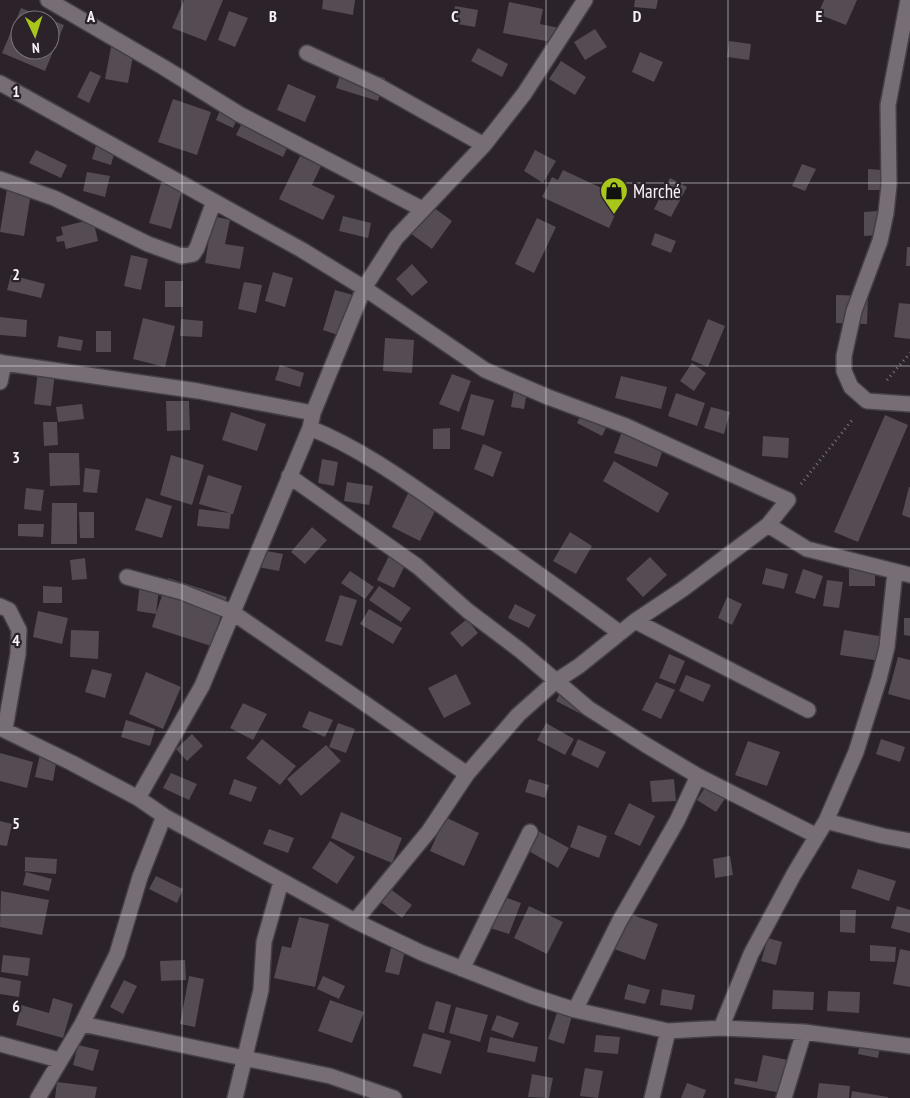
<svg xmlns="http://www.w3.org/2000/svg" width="910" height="1098" font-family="'PT Sans Narrow',sans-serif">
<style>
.building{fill:#544b53;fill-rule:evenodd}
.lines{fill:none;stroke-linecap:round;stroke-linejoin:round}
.minor-casing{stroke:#453f44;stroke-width:18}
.path{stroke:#7c757b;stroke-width:3;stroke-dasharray:1 4;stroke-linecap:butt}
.minor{stroke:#776d75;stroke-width:15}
.grid{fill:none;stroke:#f8f2f7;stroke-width:1;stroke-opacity:0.55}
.labels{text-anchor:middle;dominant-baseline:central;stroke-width:4.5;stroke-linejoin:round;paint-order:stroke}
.poi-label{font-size:19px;fill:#f8f2f7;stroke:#2b222a;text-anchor:start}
.grid-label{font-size:16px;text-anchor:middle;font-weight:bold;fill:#f8f2f7;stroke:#2b222a;stroke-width:4.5;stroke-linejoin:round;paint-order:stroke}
</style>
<rect width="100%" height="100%" fill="#2b222a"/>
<path class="building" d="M184 0H223L206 41 172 28Z
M323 0H355L353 15 322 9Z
M635 0H658L656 9 634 7Z
M824 0H857L846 25 818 14Z
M509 2 543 9 540 24 559 28 557 43 503 33Z
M455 6 478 10 475 27 452 23Z
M21 8 64 25 45 71 2 53ZM20 20H50V50H20Z
M229 11 248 18 235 47 218 40Z
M595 29 607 47 585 60 574 42Z
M729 41 751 44 749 60 727 57Z
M111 47 134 51 128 83 105 79Z
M478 48 508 64 502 77 471 61Z
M640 52 663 62 654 82 632 72Z
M561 61 586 77 575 95 549 79Z
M343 65 385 78 378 101 336 88Z
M90 71 101 76 89 103 77 97Z
M288 84 316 96 305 122 277 110Z
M225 98 243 106 233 128 216 120Z
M173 99 211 112 197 155 158 142Z
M247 113 293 135 283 157 236 135Z
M98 139 117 144 111 165 92 159Z
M36 150 67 165 61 178 29 163Z
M535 150 556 161 543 183 524 171Z
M300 156 321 166 312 185 335 196 323 220 279 199Z
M802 164 816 169 805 191 792 186Z
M868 169 881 170V190H868Z
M563 170 623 198 609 228 542 197 552 177 558 180Z
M87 172 110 176 105 197 83 191Z
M163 177 184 183 171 229 149 223Z
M670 178 687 187 671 217 654 209Z
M7 189 31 193 24 236 0 232Z
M426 202 452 221 432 249 406 230Z
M878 211 879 235 864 236V212Z
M213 216 230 220 225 244 244 247 240 269 205 263Z
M343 216 371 223 368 238 339 231Z
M537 218 556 227 534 273 515 264Z
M93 219 98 241 66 249 64 241 57 242 56 237 63 235 61 227Z
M655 233 676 241 671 253 651 245Z
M907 247H910V266H906Z
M131 255 148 259 141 290 124 286Z
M412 264 428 282 412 296 396 279Z
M273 272 293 278 285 307 265 301Z
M11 275 45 284 41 298 7 290Z
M165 281H183V307H165Z
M244 282 262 285 256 313 238 309Z
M335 290 353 295 341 336 323 330Z
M836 295 868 296 867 324 836 323Z
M899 303 910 304V339L894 337Z
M0 317 27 320 26 337 0 335Z
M143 318 175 326 165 367 133 359Z
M181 319 203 321 202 337 180 336Z
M708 319 725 326 708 367 691 360Z
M96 331H111V352H96Z
M59 336 83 340 81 351 57 347Z
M385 338 414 340 412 373 383 371Z
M692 363 706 373 694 391 680 381Z
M280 365 304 373 300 387 275 380Z
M38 371 55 373 51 406 34 404Z
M452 374 471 381 459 412 439 404Z
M621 376 667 387 661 409 615 398Z
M515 384 528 386 524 409 511 407Z
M676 393 705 403 697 426 668 416Z
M471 394 494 400 484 436 461 429Z
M166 401H189L190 430 167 431Z
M587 402 613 414 602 436 577 423Z
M82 404 84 419 58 422 56 407Z
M711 407 730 412 724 434 704 428Z
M231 412 266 424 257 451 222 440Z
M885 415 908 425 858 542 834 532Z
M43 422H57L58 445 44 446Z
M625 423 667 437 657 467 614 453Z
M450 428V449H433V429Z
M763 436 789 438 788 458 762 456Z
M483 444 502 452 493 477 474 469Z
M49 453H79L80 485 50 486Z
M171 455 204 465 192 505 160 495Z
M322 459 338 462 334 486 318 483Z
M614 461 669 493 658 513 603 481Z
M85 468 100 470 97 493 83 492Z
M208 475 242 486 233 514H231L229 529 197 526 199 509 230 513 199 504Z
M347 482 373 486 369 505 344 501Z
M413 483 442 497 420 541 392 527Z
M909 487H910V518L902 515Z
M26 488 44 490 41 511 24 509Z
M146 498 172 506 162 538 135 530Z
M52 503H77V544H51Z
M79 512H94V538H80Z
M18 524H44L43 537 18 536Z
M312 527 327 540 305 564 291 552Z
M570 532 592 546 576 574 553 561Z
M394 546 410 555 394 588 377 580Z
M261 550 283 554 279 571 258 567Z
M650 557 667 575 643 597 626 579Z
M85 558 87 579 72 580 70 560Z
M766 568 788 574 784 589 762 584Z
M803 569 823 576 815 599 795 593Z
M849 569H875V586H849Z
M350 571 374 587 365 599 341 583Z
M168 578 227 597 211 646 152 627 156 614 137 611 140 580 160 582 156 613Z
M827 580 843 582 839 608 823 606Z
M43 586 62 587V603H43Z
M379 586 411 608 401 622 369 600Z
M340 595 357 600 342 646 325 641Z
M727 597 742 604 732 625 718 618Z
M515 604 536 615 529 628 508 618Z
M369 609 402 628 393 644 360 624Z
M38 611 68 618 62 644 33 637Z
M904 618H910V636L904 635Z
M467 619 478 633 462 647 450 633Z
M71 630 99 631 98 659 70 657Z
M844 630 885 637 881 661 840 655Z
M669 654 685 661 675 684 659 678Z
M898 657 910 660V700L888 694Z
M92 669 112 674 105 698 85 692Z
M146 672 181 687 163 729 129 714Z
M456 674 471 704 444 718 428 688Z
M686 675 711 685 703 702 679 691Z
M656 682 675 690 661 719 642 710Z
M563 687 592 703 585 716 556 701Z
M243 703 267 714 253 740 230 728Z
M309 711 333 720 325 737 302 727Z
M126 720 155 729 150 746 121 737Z
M338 723 355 729 346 753 329 747Z
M546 723 574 739 565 755 537 740Z
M192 734 203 746 187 761 176 749Z
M262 739 296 766 280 785 246 758Z
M578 739 606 752 598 768 571 755Z
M881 739 905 747 900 762 876 754Z
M748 741 780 752 767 786 735 775Z
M326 745 341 761 301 796 287 779Z
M0 753 33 762 27 788 0 781Z
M40 754 57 758 53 781 35 777Z
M171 773 197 784 189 800 163 788Z
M711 778 731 790 716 812 697 800Z
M234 779 257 787 251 802 229 794Z
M529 779 549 785 545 798 525 792Z
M674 779 676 801 652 802 650 781Z
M629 803 655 816 640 846 614 834Z
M341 812 402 838 392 863 331 838Z
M445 817 479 833 464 866 430 851Z
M0 821 12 824 7 846 0 845Z
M578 825 607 836 599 858 570 847Z
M269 829 294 838 288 853 263 844Z
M538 831 569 848 558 868 527 850Z
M330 841 355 857 337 884 312 868Z
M730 856 733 875 715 878 713 859Z
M25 857 57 859 56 874 23 871 25 870Z
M858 869 896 881 889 901 851 888Z
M26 872 52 879 49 891 23 885Z
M156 876 183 889 177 903 149 889Z
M389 888 412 905 402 918 379 901Z
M1 891 49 900 42 935 0 927Z
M502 896 521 903 509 934 490 928Z
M529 906 563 922 547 954 514 938Z
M897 906 910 910V933L891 928Z
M840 910H856L855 933 840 932Z
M627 913 658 924 645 960 614 949Z
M299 917 329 924 315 987 274 978 282 946 291 948Z
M768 938 782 942 776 965 761 961Z
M870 945 896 947 895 962 870 961Z
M391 948 405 951 399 975 385 972Z
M900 949 910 951V987L893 984Z
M3 955 30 958 28 976 1 972Z
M185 960 186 980 161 981 160 961Z
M189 976 204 979 195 1027 180 1024Z
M323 976 345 986 339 999 317 989Z
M0 977 21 981 19 997 0 994Z
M124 980 137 986 123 1014 110 1007Z
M628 984 650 990 645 1004 624 999Z
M662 989 695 995 692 1010 660 1005Z
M773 990 814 992 813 1010 772 1009Z
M828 991 860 992 859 1013 827 1011Z
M53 998 73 1004 63 1038 16 1025 21 1005 49 1013Z
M330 1000 364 1012 352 1043 318 1031Z
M436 1001 451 1005 444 1033 428 1029Z
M456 1007 488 1015 480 1042 449 1033Z
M559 1007 573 1012 564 1044 548 1039Z
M497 1015 519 1023 513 1038 491 1030Z
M423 1033 451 1041 441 1074 413 1066Z
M596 1035 620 1037 618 1054 594 1052Z
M490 1037 538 1047 535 1062 487 1052Z
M861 1037 881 1041 878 1058 858 1054Z
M78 1045 99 1050 93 1071 73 1065Z
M763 1055 788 1060 781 1093 734 1084 735 1078 757 1082Z
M585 1068 603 1071 598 1098 580 1096Z
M532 1074 553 1078 549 1098 528 1097Z
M57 1082 97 1087 95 1098H55Z
M687 1083 706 1090 703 1098H681Z
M819 1083 850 1086 849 1098H817Z
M852 1091 888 1097V1098H851Z"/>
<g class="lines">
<defs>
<path id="minor" d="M48 0 163 67 239 114 422 209
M908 0 888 105 889 185 886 213 880 241 854 311 844 356V371L851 387 867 401 910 404
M307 53 377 85 484 145
M0 83 302 250 364 288 485 370 548 397 626 426 788 500 768 525 683 589 635 621 579 666 556 681 518 715 467 774 429 831 355 921
M0 179 54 198 148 244 181 256 193 254 197 248 214 201
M0 362 4 363 0 382
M4 363 198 391 313 413
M310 428C362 449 407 482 453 514 509 553 565 592 620 633
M289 476 417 566 468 611 521 651 588 708 646 745 698 776 817 836
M768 525 807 549 910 575
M127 577 182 592 232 612 467 774
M0 606 9 610 19 630 18 654 5 729
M635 621 808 710
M0 728 72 763 138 798 164 816 355 921 422 953 532 996 575 1010 668 1031 721 1028 804 1032 910 1046
M138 798 202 686 310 428 313 413 364 288 396 238 484 145 524 94 585 0
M826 821 883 836 910 841
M462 969 530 832
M575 1010 619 922 677 821 698 776
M82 1024 330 1076 394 1098
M721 1028 751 954 794 874 826 821 856 752 879 679 887 647 895 572
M0 1044 59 1060
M38 1098 82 1024 117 954 140 877 164 816
M235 1098 261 990 264 942 281 882
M652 1098 668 1031
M784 1098 804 1032"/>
</defs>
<use href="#minor" class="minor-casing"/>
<path class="path" d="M887 380 910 353
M801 484 853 419"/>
<use href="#minor" class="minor"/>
</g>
<path class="grid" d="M182 0V1098M364 0V1098M546 0V1098M728 0V1098M0 183H910M0 366H910M0 549H910M0 732H910M0 915H910"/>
<defs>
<symbol id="shop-pin" viewBox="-11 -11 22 30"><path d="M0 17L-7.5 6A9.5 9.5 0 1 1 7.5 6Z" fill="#a9c71a" stroke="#2b222a"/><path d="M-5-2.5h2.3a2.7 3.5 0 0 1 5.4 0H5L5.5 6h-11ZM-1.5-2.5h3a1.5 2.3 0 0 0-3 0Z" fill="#111"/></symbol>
</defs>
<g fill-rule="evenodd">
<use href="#shop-pin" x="598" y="175" width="32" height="43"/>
</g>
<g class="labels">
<g class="poi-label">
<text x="633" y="191">Marché</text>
</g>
</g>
<g class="grid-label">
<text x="91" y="22">A</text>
<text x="273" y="22">B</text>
<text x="455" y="22">C</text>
<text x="637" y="22">D</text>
<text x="819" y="22">E</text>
<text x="16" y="97">1</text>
<text x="16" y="280">2</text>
<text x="16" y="463">3</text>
<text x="16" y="646">4</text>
<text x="16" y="829">5</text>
<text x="16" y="1012">6</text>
</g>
<g transform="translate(35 35) rotate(176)"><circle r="24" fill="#2b222a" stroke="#7d757c"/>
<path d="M0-4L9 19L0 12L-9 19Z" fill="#a9c71a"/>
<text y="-8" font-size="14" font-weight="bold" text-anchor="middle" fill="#f8f2f7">N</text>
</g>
</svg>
